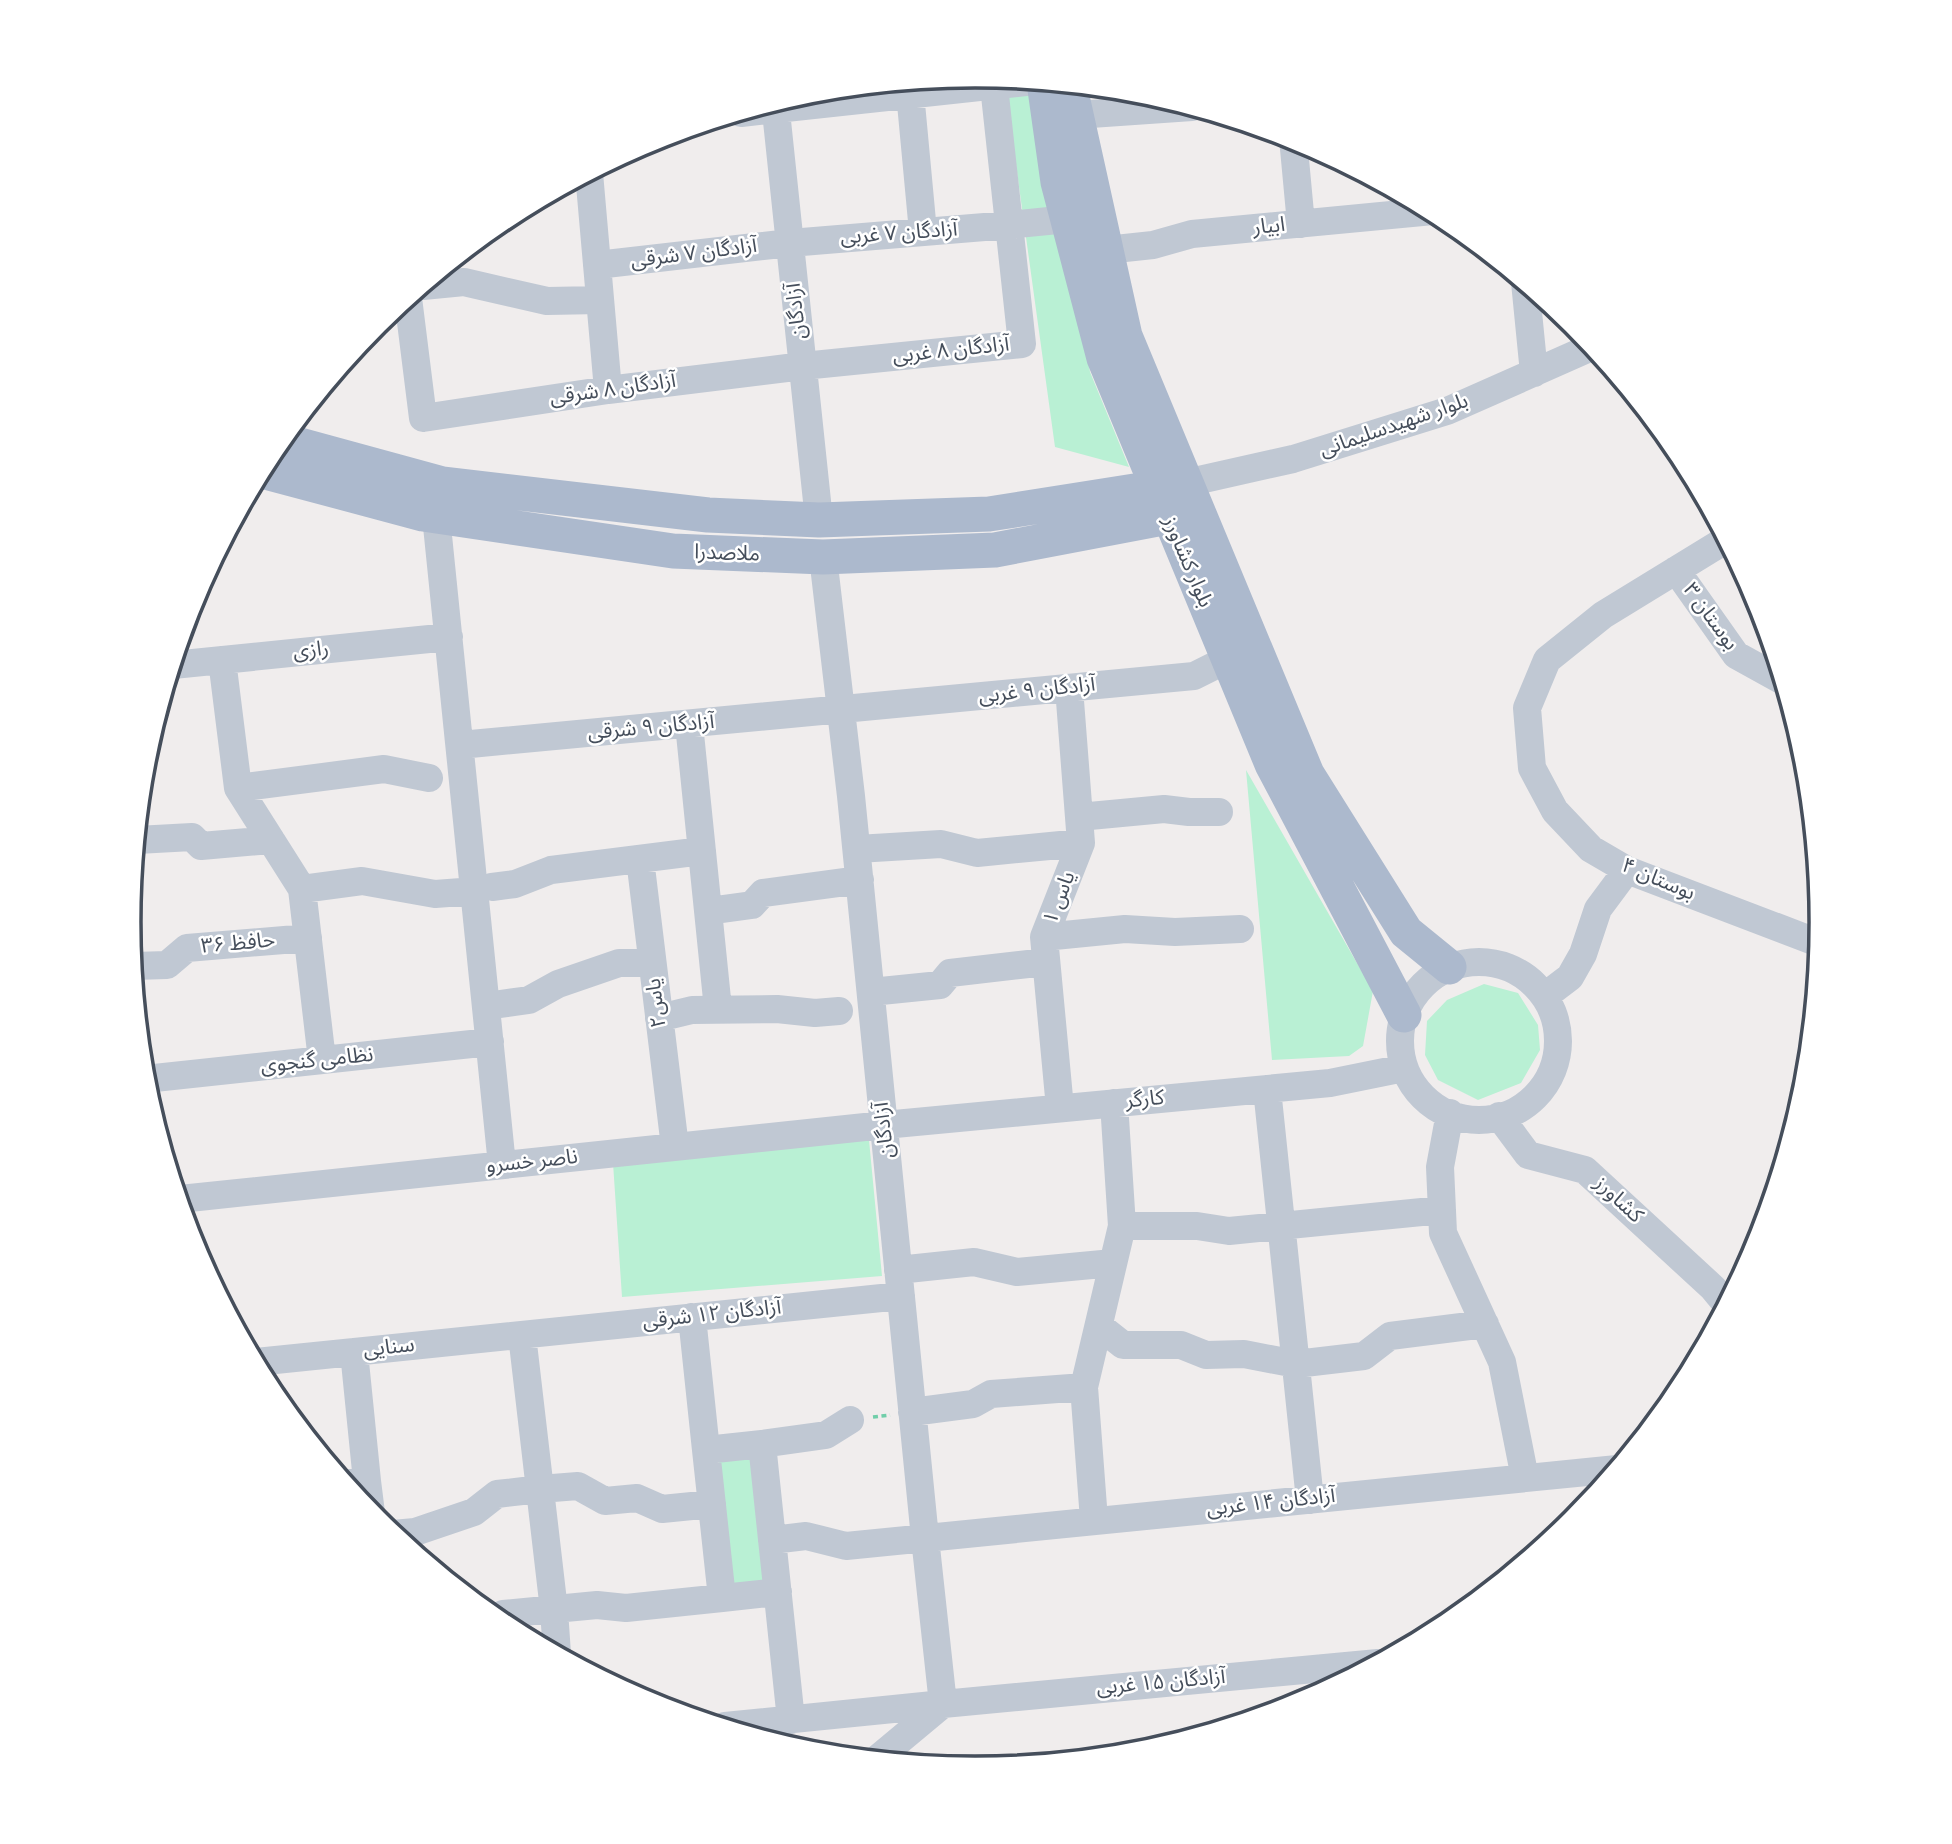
<svg xmlns="http://www.w3.org/2000/svg" width="1952" height="1844" font-family="Overpass,'Noto Sans Arabic',sans-serif">
<style>
.green{fill:#b9f0d4}
.lines{fill:none;stroke-linecap:round;stroke-linejoin:round}
.path{stroke:#70cea9;stroke-width:3.5;stroke-dasharray:5 3.5;stroke-linecap:butt}
.minor{stroke:#c0c8d3;stroke-width:28}
.major{stroke:#acb9cd;stroke-width:35}
.labels{text-anchor:middle;dominant-baseline:central;stroke-width:5;stroke-linejoin:round;paint-order:stroke}
.street-label{font-size:21px;fill:#454e5b;stroke:#fff}
.rim{fill:none;stroke:#454e5b;stroke-width:3.5}
</style>
<rect width="100%" height="100%" fill="#f0eded"/>
<path class="green" d="M1004 78 1044 82 1090 372 1129 467 1055 447Z
M1246 770 1373 991 1363 1046 1349 1056 1272 1060Z
M1484 984 1518 993 1538 1025 1540 1050 1521 1083 1478 1100 1438 1080 1425 1055 1427 1021 1447 1000Z
M869 1140 882 1276 622 1297 613 1163Z
M752 1457 766 1582 733 1586 719 1461Z"/>
<g class="lines">
<path class="path" d="M873 1417 890 1415"/>
<path class="minor" d="M909 82 923 232
M775 102 819 520
M741 113 1035 81
M1076 115 1192 107
M1293 138 1301 224
M589 173 608 390
M1106 250 1153 245 1192 234 1433 211
M597 265 790 243 1009 225 1068 219
M1525 282 1534 373
M423 286 464 282 547 301 600 300
M408 298 423 418 608 390 803 366 1022 344 994 86
M1186 483 1293 459 1447 411 1594 346
M436 516 502 1165
M1727 539 1603 615 1547 660 1527 708 1532 768 1555 811 1591 849 1627 870 1821 944
M823 557 851 796 925 1538 943 1704
M1676 570 1736 655 1783 681
M222 660 238 788 302 889 322 1060
M173 665 449 637
M689 724 718 1009
M460 745 1194 676 1228 659
M238 788 384 769 429 778
M1079 817 1164 809 1189 812H1219
M137 840 192 837 201 846 271 840
M857 849 941 844 977 853 1081 843
M640 859 675 1147
M492 887 515 884 551 870 702 851
M302 889 362 881 435 894 475 891
M708 911 752 905 763 893 860 880
M1044 937 1125 929 1175 932 1240 929
M1400 1041a79 79 0 1 1 158 0a79 79 0 1 1-158 0Z
M134 966 167 965 187 948 308 938
M871 992 940 985 950 973 1046 962
M1545 996 1570 977 1583 954 1598 909 1627 870
M486 1006 529 1000 558 984 619 963H643
M659 1018 692 1010 777 1009 815 1013 839 1011
M145 1079 490 1042
M1267 1089 1310 1500
M1060 1108 1044 937 1081 843 1069 688
M1450 1113 1440 1167 1443 1233 1502 1362 1525 1478
M1499 1116 1528 1155 1585 1170 1713 1288 1727 1305
M180 1199 884 1125 1330 1083 1404 1068
M1122 1226H1197L1229 1231 1442 1210
M898 1270 974 1262 1017 1272 1113 1263
M692 1317 706 1450
M1099 1326 1123 1345H1181L1206 1355 1244 1354 1296 1364 1364 1356 1390 1336 1485 1324
M522 1335 554 1610 557 1654
M354 1352 367 1481
M256 1362 901 1296
M912 1412 973 1404 991 1394 1084 1387
M762 1444 826 1435 850 1420
M346 1483 367 1481 371 1513
M1094 1520 1084 1387 1122 1226 1114 1103
M393 1534 415 1532 474 1512 497 1494 540 1489 578 1486 605 1501 637 1498 662 1509 712 1504
M772 1540 806 1536 846 1546 1617 1469
M778 1592 722 1598 706 1450 762 1444 791 1720
M495 1618 503 1614 597 1605 626 1608 722 1598
M725 1726 943 1704 1378 1663
M877 1759 943 1704"/>
<path class="major" d="M1044 82 1058 182 1104 358 1272 764 1404 1015
M1071 85 1073 101 1125 336 1307 774 1406 932 1449 967
M281 440 442 484 708 515 819 520 989 514 1179 484
M262 471 423 514 673 551 823 557 995 550 1168 517 1190 511"/>
</g>
<g class="labels">
<g class="street-label">
<text transform="translate(1269 227) rotate(-6)">ابیار</text>
<text transform="translate(899 234) rotate(-4)">آزادگان ۷ غربی</text>
<text transform="translate(694 254) rotate(-7)">آزادگان ۷ شرقی</text>
<text transform="translate(797 311) rotate(-96)">آزادگان</text>
<text transform="translate(951 351) rotate(-6)">آزادگان ۸ غربی</text>
<text transform="translate(613 390) rotate(-8)">آزادگان ۸ شرقی</text>
<text transform="translate(1394 426) rotate(-19)">بلوار شهیدسلیمانی</text>
<text transform="translate(727 554) rotate(2)">ملاصدرا</text>
<text transform="translate(1187 562) rotate(67)">بلوار کشاورز</text>
<text transform="translate(1710 617) rotate(54)">بوستان ۳</text>
<text transform="translate(311 651) rotate(-6)">رازی</text>
<text transform="translate(1037 691) rotate(-6)">آزادگان ۹ غربی</text>
<text transform="translate(651 728) rotate(-5)">آزادگان ۹ شرقی</text>
<text transform="translate(1658 880) rotate(23)">بوستان ۴</text>
<text transform="translate(1060 898) rotate(-69)">یاس ۱</text>
<text transform="translate(238 944) rotate(-5)">حافظ ۳۶</text>
<text transform="translate(657 1003) rotate(-97)">یاس۲</text>
<text transform="translate(317 1061) rotate(-6)">نظامی گنجوی</text>
<text transform="translate(1145 1100) rotate(-5)">کارگر</text>
<text transform="translate(885 1130) rotate(-96)">آزادگان</text>
<text transform="translate(532 1162) rotate(-6)">ناصر خسرو</text>
<text transform="translate(1618 1200) rotate(43)">کشاورز</text>
<text transform="translate(712 1315) rotate(-6)">آزادگان ۱۲ شرقی</text>
<text transform="translate(389 1348) rotate(-6)">سنایی</text>
<text transform="translate(1271 1503) rotate(-6)">آزادگان ۱۴ غربی</text>
<text transform="translate(1161 1683) rotate(-5)">آزادگان ۱۵ غربی</text>
</g>
</g>
<path d="M0 0H1952V1844H0ZM141 922a834 834 0 1 1 1668 0a834 834 0 1 1-1668 0Z" fill="#fff" fill-rule="evenodd"/>
<path class="rim" d="M141 922a834 834 0 1 1 1668 0a834 834 0 1 1-1668 0Z"/>
</svg>
